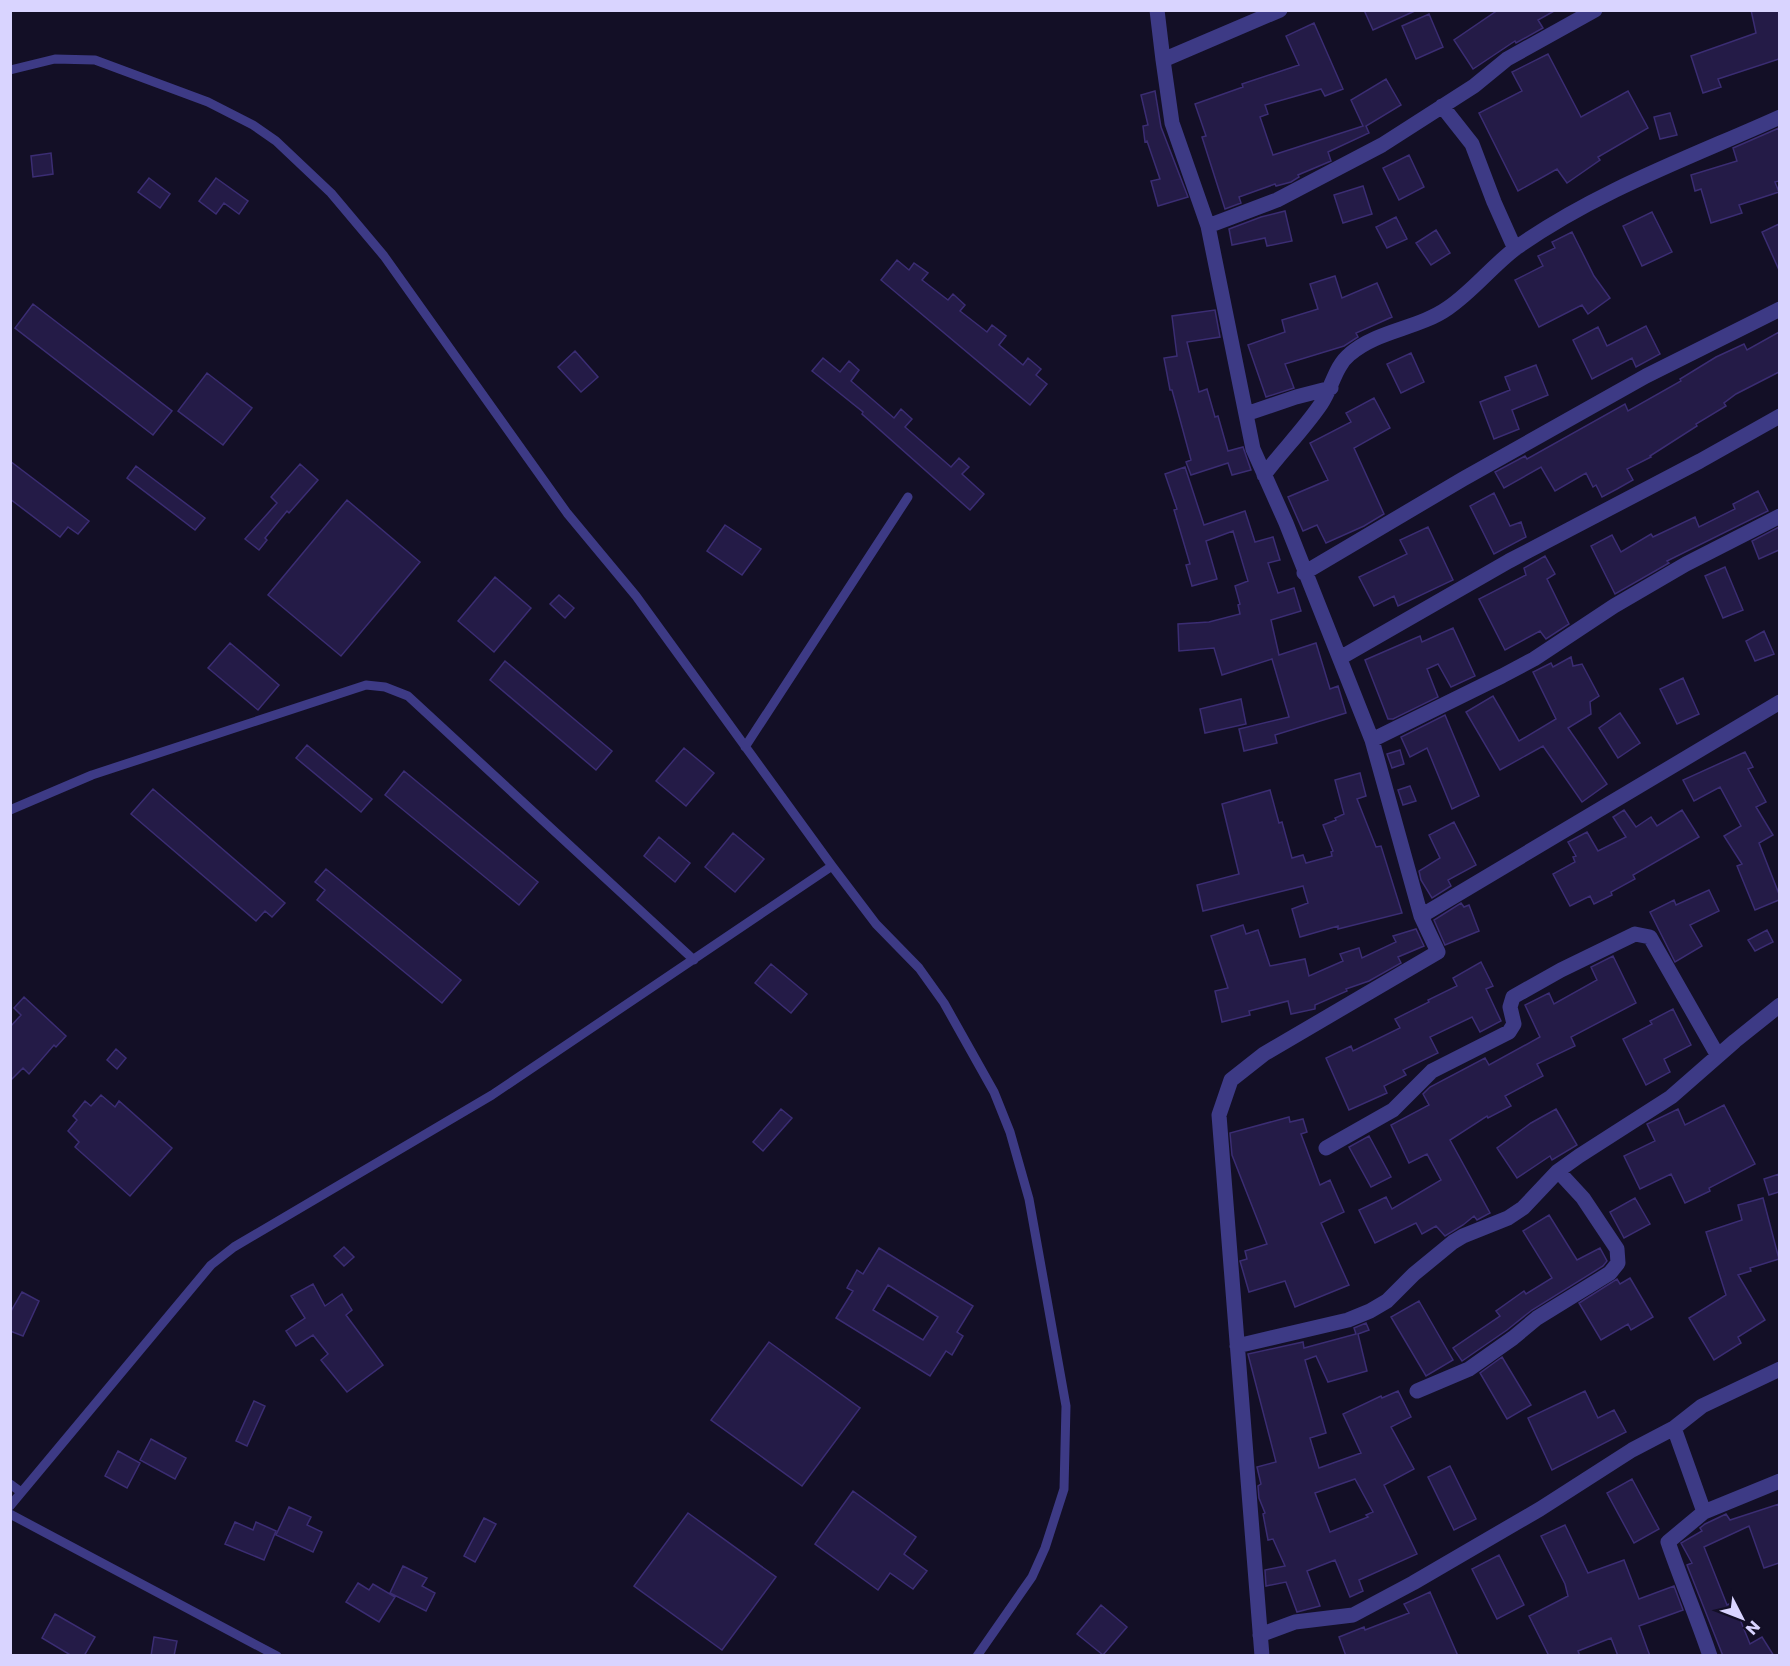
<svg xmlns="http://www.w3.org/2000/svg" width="1790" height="1666" font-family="Poppins,sans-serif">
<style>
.building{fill:#241b47;stroke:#3b2d73;stroke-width:1.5;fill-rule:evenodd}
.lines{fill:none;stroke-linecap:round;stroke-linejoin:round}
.lane{stroke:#3d3a85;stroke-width:9}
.street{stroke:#3d3a85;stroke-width:15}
</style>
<rect width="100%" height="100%" fill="#130f26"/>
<path class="building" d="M1364 10H1417L1373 30Z
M1498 10H1556L1538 20 1543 28 1516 43 1515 41 1473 69 1454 40Z
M1751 10H1779V59L1718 79 1721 87 1703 93 1691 56 1756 33Z
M1429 14 1443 47 1416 59 1402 26Z
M1314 23 1343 89 1325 96 1321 89 1265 105 1268 114 1260 117 1273 155 1363 126 1351 100 1386 79 1401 105 1366 126 1369 133 1328 152 1331 161 1298 175 1299 177 1291 182 1276 186 1275 184 1239 197 1241 203 1225 209 1202 137 1206 136 1195 104 1243 87 1242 84 1299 65 1286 36Z
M1548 54 1581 117 1628 91 1648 128 1598 157 1600 160 1567 183 1557 169 1518 191 1479 113 1522 91 1512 72Z
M1155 91 1161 127 1188 197 1158 206 1151 181 1160 179 1147 141 1145 142 1143 126 1148 125 1141 95Z
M1670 113 1677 135 1660 139 1654 117Z
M1779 128V181L1775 182 1779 192 1739 205 1742 213 1711 223 1701 189 1695 191 1691 175 1737 161 1733 148Z
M51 153 53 174 33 177 31 156Z
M1409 155 1424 187 1399 200 1383 168Z
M149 178 170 194 160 208 138 192Z
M216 178 248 201 239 214 224 203 216 214 199 201Z
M1363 186 1372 214 1343 223 1334 195Z
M1285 211 1292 241 1267 246 1265 238 1232 245 1229 229 1261 217Z
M1652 212 1672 252 1642 266 1623 226Z
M1396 217 1407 239 1387 248 1376 227Z
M1779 224V270L1762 232Z
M1436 230 1450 253 1431 265 1416 243Z
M1572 232 1594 276 1610 298 1588 314 1582 305 1539 327 1515 280 1543 266 1538 256 1555 248 1552 242Z
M897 260 909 270 914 263 928 273 922 280 948 300 953 294 965 305 960 311 987 332 992 325 1006 336 999 345 1023 365 1028 358 1041 369 1036 375 1047 384 1030 405 881 280Z
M1335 276 1342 298 1377 283 1392 317 1356 333 1358 337 1344 346 1285 364 1294 388 1266 397 1248 345 1285 332 1282 320 1318 309 1310 284Z
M33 304 172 411 153 435 15 328Z
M1215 310 1220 337 1187 342 1199 392 1207 389 1215 417 1218 416 1228 451 1243 447 1251 470 1232 475 1228 463 1191 475 1186 462 1191 460 1172 390H1170L1164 358 1177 356 1172 316Z
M1646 326 1660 354 1636 367 1632 358 1592 379 1573 340 1598 327 1607 346Z
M1779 332V372L1736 394 1724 403 1726 406 1696 424 1697 426 1650 456 1651 457 1627 469 1633 480 1617 489 1602 497 1596 485 1593 487 1586 473 1555 491 1541 467 1504 488 1495 472 1525 456 1527 459 1625 404 1628 411 1681 381 1680 379 1716 357 1744 344 1747 350Z
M575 351 598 377 581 392 558 367Z
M1411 353 1424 382 1401 393 1387 364Z
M823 358 840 372 849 361 859 370 851 381 894 418 901 409 912 419 905 427 951 467 959 458 969 467 962 474 984 494 970 510 862 414 863 412 812 371Z
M1536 365 1548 395 1512 410 1519 429 1494 439 1480 402 1510 390 1505 377Z
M207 373 252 408 223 445 178 411Z
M1374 398 1390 428 1354 448 1384 514 1364 526 1326 543 1317 525 1303 531 1288 497 1328 480 1310 443 1351 422 1346 413Z
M10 461 89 521 78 534 68 527 60 537 10 499Z
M300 464 318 480 289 513 287 511 265 538 267 540 259 550 245 539 277 503 271 497Z
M136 466 205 518 195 530 127 478Z
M1185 467 1204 525 1245 511 1255 542 1273 537 1280 560 1268 563 1278 593 1294 588 1301 611 1271 620 1279 655 1316 643 1330 689 1338 686 1346 713 1275 735 1277 743 1244 751 1239 729 1289 717 1272 659 1222 675 1214 648 1179 651 1178 624 1209 622 1240 614 1238 605 1240 604 1235 586 1248 581 1233 531 1206 541 1217 579 1192 586 1186 565 1190 564 1174 510 1177 509 1165 474Z
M1758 491 1768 511 1667 561 1669 563 1615 594 1591 546 1612 535 1621 552 1651 534 1653 537 1695 517 1699 527 1735 509 1733 504Z
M1494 493 1510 526 1521 522 1526 537 1494 554 1470 506Z
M347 500 420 562 341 656 268 595Z
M725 525 761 549 742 575 707 551Z
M1428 527 1453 580 1398 606 1394 596 1374 606 1359 577 1407 554 1400 540Z
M1779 527V550L1759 559 1752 541Z
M1545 556 1555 574 1547 579 1569 624 1546 639 1540 631 1505 650 1479 599 1526 575 1524 568Z
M1725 567 1743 610 1723 618 1705 576Z
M495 577 531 608 494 652 458 621Z
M559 595 574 608 565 618 550 604Z
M1453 628 1475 676 1451 687 1438 664 1427 669 1438 697 1393 719H1388L1365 660 1420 636 1422 642Z
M1764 631 1774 654 1755 661 1746 641Z
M230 643 279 685 258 710 208 668Z
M1571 657 1573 666 1582 664 1599 696 1590 702 1591 714 1568 728 1607 784 1582 802 1543 746 1500 770 1466 712 1493 696 1519 741 1556 719 1533 672 1551 663 1553 667Z
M505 661 612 751 596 770 490 680Z
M1683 678 1699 714 1677 724 1660 689Z
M1241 699 1246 724 1205 733 1200 709Z
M1620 713 1640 743 1618 758 1599 728Z
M1445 715 1479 796 1452 809 1427 748 1410 757 1401 737Z
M307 745 372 799 361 812 296 758Z
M684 748 714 773 686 806 656 781Z
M1400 750 1404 764 1392 768 1387 754Z
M1745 752 1753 767 1748 769 1766 802 1756 807 1773 835 1759 843 1779 894V900L1755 910 1737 866 1742 864 1724 836 1741 826 1720 787 1694 801 1683 780Z
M404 771 538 882 519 905 385 795Z
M1360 773 1366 796 1357 799 1376 847 1381 846 1402 913 1338 929V926L1300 937 1292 909 1308 903 1303 886 1203 911 1197 885 1239 874 1222 804 1270 790 1279 823 1282 822 1292 858 1303 855 1306 863 1332 856 1331 852 1333 851 1323 825 1336 820 1335 818 1344 814 1335 780Z
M1410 786 1416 801 1403 805 1398 790Z
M153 789 285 903 272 917 265 911 256 921 131 814Z
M1624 810 1636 827 1651 817 1657 826 1682 810 1699 837 1633 875 1635 879 1611 892 1612 895 1594 904 1590 896 1570 906 1553 874 1575 862 1573 857 1576 856 1568 842 1587 832 1598 851 1626 837 1613 817Z
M1454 822 1476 865 1448 880 1451 886 1432 898 1421 880 1419 871 1440 858 1429 835Z
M733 833 764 859 735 892 705 867Z
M659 837 690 863 675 882 644 856Z
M326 869 461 980 442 1003 317 900 325 890 315 882Z
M1709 890 1719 911 1690 925 1702 946 1675 962 1650 912 1674 900 1676 905Z
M1461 903 1464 907 1469 905 1479 931 1445 945 1434 920Z
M1243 925 1246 934 1258 930 1270 966 1305 959 1309 976 1343 961 1340 954 1359 948 1362 958 1396 942 1393 936 1416 929 1424 946 1398 957 1401 963 1369 981 1346 989 1347 991 1315 1005V1009L1291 1014 1288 1001 1249 1011 1250 1015 1222 1022 1215 991 1228 988 1211 936Z
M1767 930 1773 942 1755 951 1748 940Z
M1613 956 1636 1003 1571 1037 1575 1046 1537 1064 1543 1076 1505 1096 1511 1106 1488 1118 1487 1116 1450 1140 1490 1213 1477 1220 1474 1216 1463 1225 1445 1236 1436 1226 1422 1234 1416 1223 1375 1243 1359 1210 1386 1197 1392 1209 1441 1180 1427 1154 1409 1163 1391 1125 1429 1105 1423 1094 1430 1087 1485 1058 1489 1065 1540 1037 1525 1005 1549 993 1554 1004 1597 980 1591 967Z
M1481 962 1493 986 1486 989 1501 1021 1480 1032 1472 1017 1430 1037 1438 1053 1403 1070 1406 1075 1384 1086 1387 1093 1349 1110 1326 1058 1351 1046 1353 1051 1400 1028 1395 1019 1429 1002 1428 1000 1457 986 1453 978Z
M771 964 807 994 791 1013 755 983Z
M24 997 66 1036 56 1047 54 1045 29 1074 23 1068 10 1081V1027L21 1015 14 1008Z
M1673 1009 1691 1045 1664 1059 1670 1072 1646 1085 1623 1039 1652 1024 1650 1021Z
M116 1049 126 1058 117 1069 107 1060Z
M101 1095 115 1107 119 1101 172 1148 130 1196 75 1147 79 1142 68 1131 77 1120 73 1116 85 1101 91 1106Z
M1724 1105 1755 1164 1709 1188 1710 1191 1685 1203 1671 1174 1640 1189 1624 1156 1655 1141 1647 1124 1678 1109 1685 1125Z
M781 1109 792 1118 763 1151 753 1142Z
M1556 1109 1577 1145 1552 1160 1550 1156 1517 1178 1497 1148 1531 1123Z
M1289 1117 1290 1122 1303 1119 1307 1132 1301 1134 1320 1185 1330 1180 1344 1212 1321 1223 1349 1285 1295 1307 1285 1281 1249 1292 1240 1261 1247 1259 1245 1251 1267 1244 1232 1155 1230 1133Z
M1369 1136 1391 1177 1371 1187 1349 1147Z
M1779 1174V1192L1769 1195 1764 1179Z
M1635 1198 1650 1224 1624 1238 1610 1212Z
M1763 1198 1779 1259 1750 1268 1751 1271 1738 1275 1765 1320 1738 1337 1741 1343 1714 1360 1689 1318 1726 1295 1706 1232 1742 1220 1738 1205Z
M1549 1215 1577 1260 1600 1248 1607 1261 1603 1266 1532 1310 1507 1330 1462 1361 1453 1348 1500 1316 1496 1311 1524 1291 1526 1294 1552 1278 1523 1231Z
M344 1247 354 1257 344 1266 334 1256Z
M879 1248 973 1306 957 1332 963 1336 952 1355 946 1351 930 1376 836 1318 853 1291 847 1288 857 1270 863 1274ZM888 1285 938 1317 923 1340 873 1310Z
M1630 1278 1653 1317 1631 1330 1628 1324 1601 1340 1579 1303 1617 1279 1620 1284Z
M313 1284 325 1306 342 1294 352 1310 346 1315 383 1365 347 1392 321 1360 328 1354 313 1335 296 1346 286 1331 305 1318 291 1296Z
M22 1292 39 1301 23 1336 10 1331V1313Z
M1419 1301 1453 1360 1426 1376 1391 1317Z
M1366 1323 1369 1330 1358 1334 1367 1371 1328 1382 1316 1356 1305 1360 1326 1433 1310 1438 1319 1468 1361 1453 1343 1414 1381 1396 1382 1398 1398 1391 1411 1417 1391 1427 1414 1469 1384 1485 1417 1554 1359 1580 1363 1591 1350 1597 1335 1560 1307 1571 1320 1606 1297 1612 1286 1582 1266 1586 1265 1570 1285 1566 1273 1539 1268 1540 1263 1514 1265 1513 1259 1498 1258 1486 1261 1484 1257 1467 1276 1462 1248 1354 1303 1342 1304 1348 1356 1334 1354 1328ZM1355 1479 1373 1512 1366 1515 1368 1517 1330 1532 1315 1493Z
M769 1342 860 1408 802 1486 711 1420Z
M1502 1357 1531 1405 1507 1419 1480 1373Z
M1585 1391 1598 1418 1614 1410 1626 1432 1552 1470 1528 1418Z
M254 1401 265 1406 247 1446 236 1441Z
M151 1439 186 1458 175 1479 140 1460Z
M118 1451 140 1463 127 1488 105 1476Z
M1450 1466 1476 1519 1454 1530 1428 1477Z
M1632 1479 1659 1529 1634 1543 1607 1493Z
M853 1491 916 1537 904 1554 927 1571 913 1589 890 1573 878 1590 815 1544Z
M1779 1504V1563L1764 1568 1749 1526 1704 1547 1727 1605 1733 1602 1750 1644 1762 1637 1774 1656H1723L1687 1565 1692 1563 1681 1543 1702 1531 1700 1528 1705 1524 1726 1514 1730 1520Z
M289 1507 311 1517 307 1525 322 1532 313 1552 276 1535Z
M688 1513 776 1577 722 1650 634 1586Z
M484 1518 496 1524 475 1562 464 1556Z
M235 1522 253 1530 256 1522 276 1531 264 1560 225 1544Z
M1565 1525 1588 1573 1624 1560 1639 1599 1674 1586 1683 1610 1639 1626 1650 1656H1618L1611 1638 1578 1651 1580 1656H1549L1529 1616 1568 1596 1565 1584 1541 1536Z
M1499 1555 1524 1605 1497 1619 1472 1569Z
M403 1566 427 1578 422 1586 435 1593 426 1611 390 1593Z
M358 1583 369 1590 373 1584 395 1597 379 1622 346 1602Z
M1430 1592 1458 1656H1346L1339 1637 1364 1627 1365 1630 1409 1613 1404 1604Z
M1101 1605 1127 1627 1103 1655 1077 1634Z
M55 1614 95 1637 84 1656H72L42 1638Z
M154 1637 177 1641 174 1656H151Z"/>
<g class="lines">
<path class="lane" d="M10 70 55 59 95 60 208 102 253 125 276 141 331 193 384 256 567 513 636 596 832 866 876 924 919 968 944 1003 994 1092 1010 1132 1029 1199 1066 1406 1064 1489 1045 1548 1032 1577 977 1656
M745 747 908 497
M10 810 92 775 366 685 385 687 408 696 694 960
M10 1484 21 1492
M10 1506 211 1265 234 1247 492 1095 832 866
M10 1514 277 1656"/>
<path class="street" d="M1157 10 1163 60
M1442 106 1472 144 1494 202 1515 249
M1208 226 1277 200 1382 145 1474 86 1507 59 1595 10
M1246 414 1296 397 1331 388
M1264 475C1282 451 1304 429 1321 404 1332 388 1335 366 1350 354 1378 330 1418 329 1448 308 1473 291 1492 266 1516 248 1596 191 1691 157 1780 117
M1304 573 1463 479 1646 376 1780 309
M1340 658 1509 561 1700 461 1780 416
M1372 740 1502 676 1534 659 1614 606 1686 564 1780 516
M1421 916 1780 702
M1326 1148 1393 1110 1432 1071 1509 1032 1514 1024 1510 1007 1513 997 1561 970 1635 934 1650 937 1718 1056
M1237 1346 1348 1320 1370 1311 1387 1301 1414 1274 1453 1242 1463 1236 1508 1218 1523 1208 1558 1171 1579 1156 1671 1097 1735 1041 1780 1005
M1417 1391 1469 1369 1513 1338 1537 1318 1610 1273 1618 1263 1617 1249 1583 1198 1558 1171
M1674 1428 1704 1512 1780 1481
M1704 1512 1668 1542C1681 1580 1697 1617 1710 1656
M1260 1635 1295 1622 1353 1615 1413 1583 1540 1509 1632 1450 1674 1428 1702 1406 1780 1369
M1262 1656 1219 1115 1231 1080 1264 1054 1438 952 1421 916 1372 740 1286 523 1253 449 1208 226 1172 123 1163 60 1280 10"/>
</g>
<rect width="1790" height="1666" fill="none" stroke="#d9d4ff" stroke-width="24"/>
<g transform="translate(1742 1618) rotate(132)" stroke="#130f26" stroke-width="4.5" paint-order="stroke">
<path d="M0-4.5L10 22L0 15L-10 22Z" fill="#d9d4ff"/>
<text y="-9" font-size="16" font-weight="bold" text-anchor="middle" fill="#d9d4ff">N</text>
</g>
</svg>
